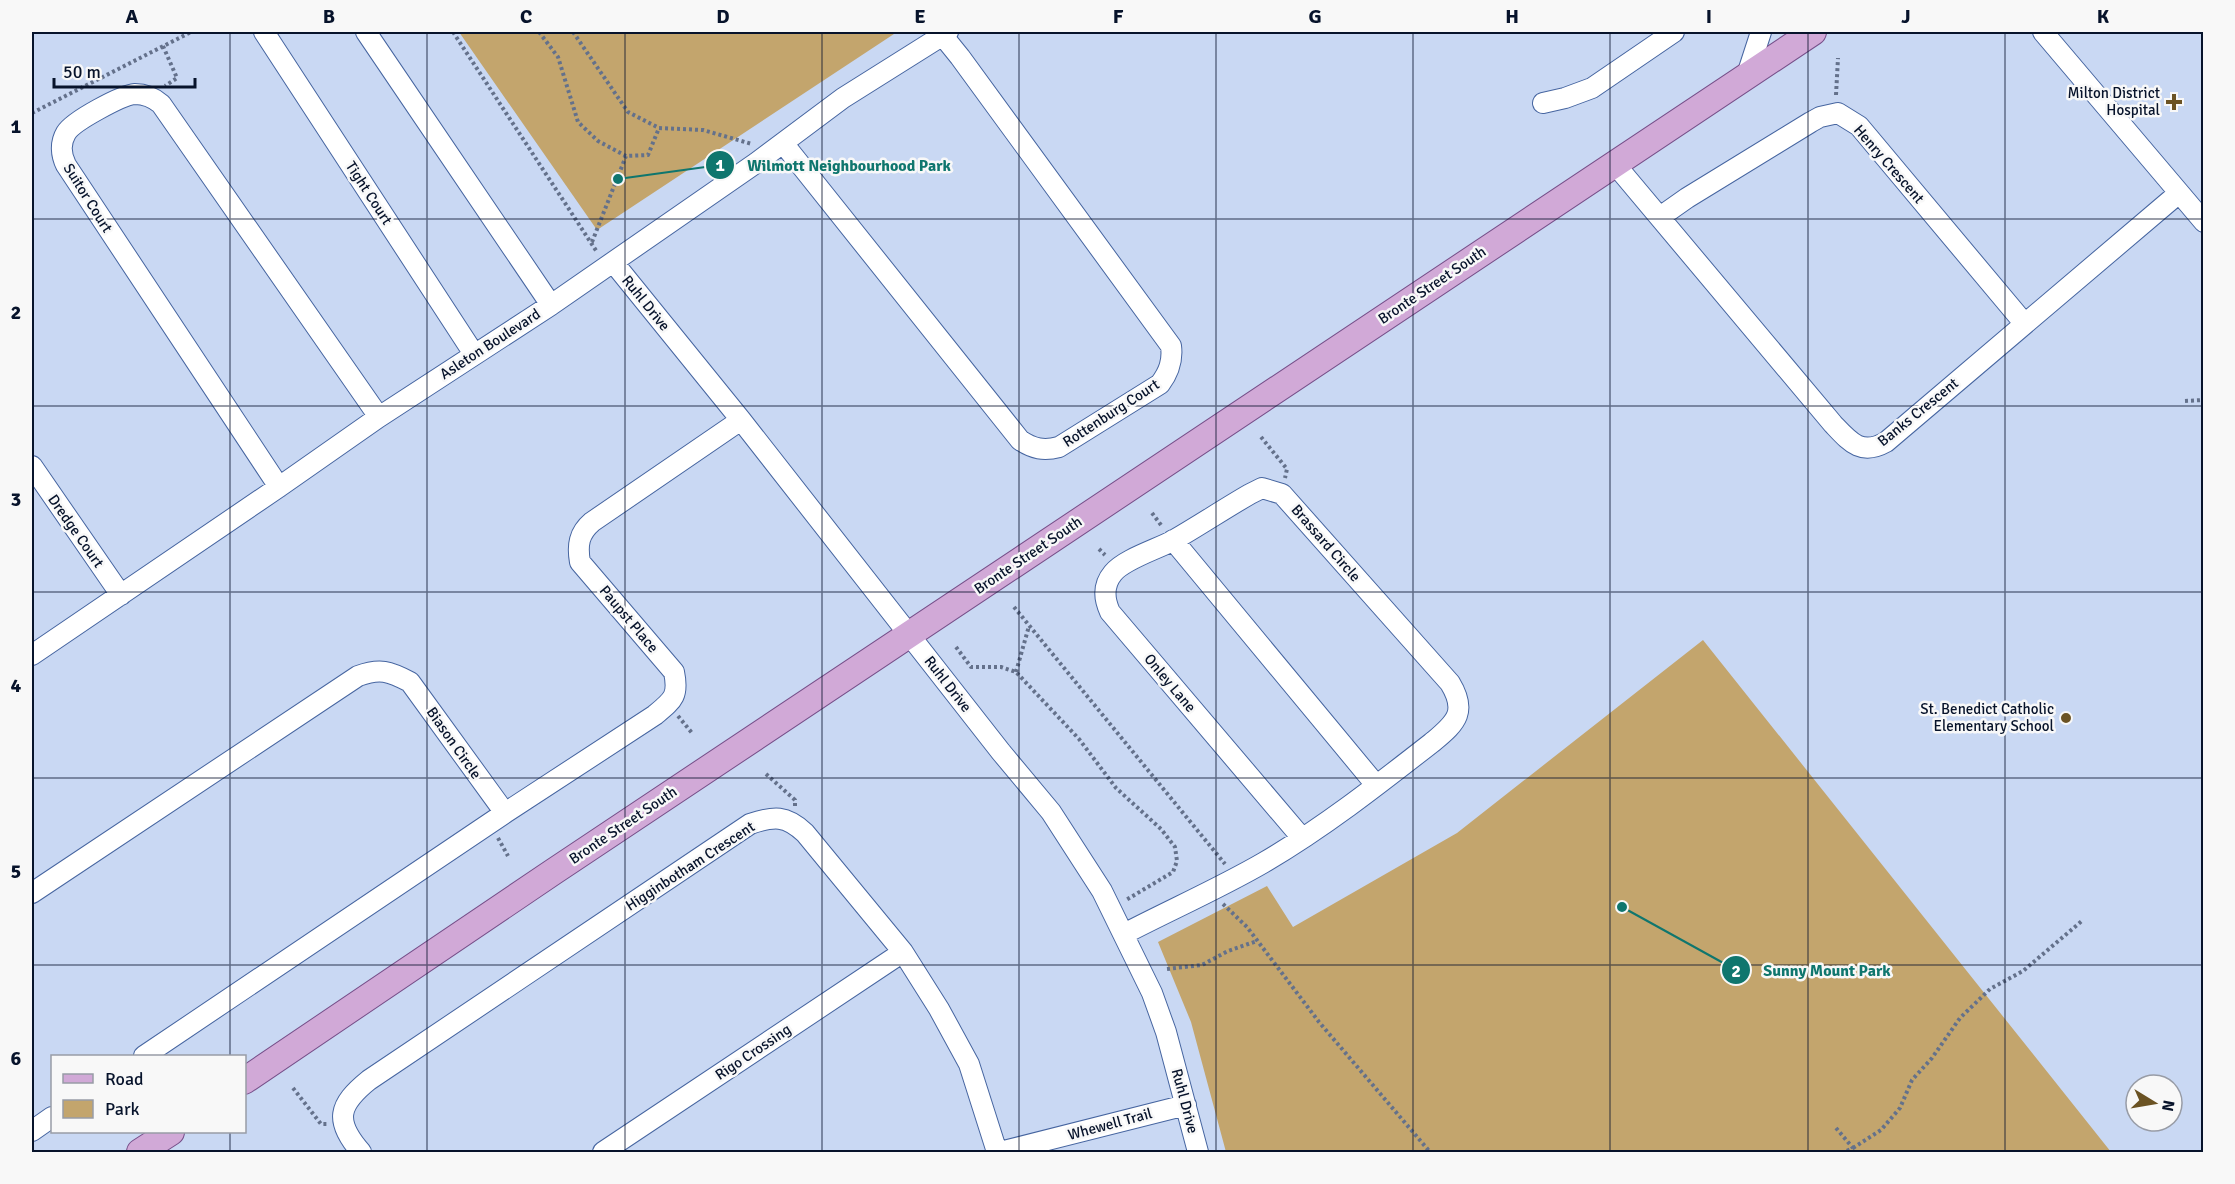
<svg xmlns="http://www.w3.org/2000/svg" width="2235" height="1184" font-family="Signika,sans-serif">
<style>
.green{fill:#c3a56d}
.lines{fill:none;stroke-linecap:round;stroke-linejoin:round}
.minor-casing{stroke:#4665a0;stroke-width:22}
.major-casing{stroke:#764f89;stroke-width:28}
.path{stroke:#64718b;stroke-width:4;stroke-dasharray:3 3;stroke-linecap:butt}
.minor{stroke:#fff;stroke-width:20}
.major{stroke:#d1a9d7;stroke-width:26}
.grid{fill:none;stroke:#07132b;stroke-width:1.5;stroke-opacity:0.55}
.poi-dot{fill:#6b5324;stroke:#f8f8f8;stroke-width:2}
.labels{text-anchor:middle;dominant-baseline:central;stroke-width:5;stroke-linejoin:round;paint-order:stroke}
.poi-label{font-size:15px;fill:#07132b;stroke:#f8f8f8;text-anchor:end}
.street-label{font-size:15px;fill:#07132b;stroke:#f8f8f8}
.leader{fill:none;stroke:#0f766e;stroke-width:2}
.callout-dot{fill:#0f766e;stroke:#f8f8f8;stroke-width:2}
.mark-label{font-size:18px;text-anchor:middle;font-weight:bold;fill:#fff}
.callout-label{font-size:16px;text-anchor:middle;font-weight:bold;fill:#0f766e;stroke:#f8f8f8;stroke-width:5;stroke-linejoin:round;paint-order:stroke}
.neatline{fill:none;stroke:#07132b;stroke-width:2}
.grid-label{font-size:20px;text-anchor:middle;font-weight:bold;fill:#07132b}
</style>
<rect width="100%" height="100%" fill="#c9d8f3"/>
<path class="green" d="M459 32H897L597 230Z
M1703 640 2111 1152H1226L1191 1022 1158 942 1267 886 1293 927 1457 833Z"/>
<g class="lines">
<defs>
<path id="minor" d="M264 32 474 354
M366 32 551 305
M2043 32 2204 222
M1747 75 1761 32
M1543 103 1565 98 1592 88 1674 32
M783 143 1020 440C1033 449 1044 451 1059 447L1160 384C1169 372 1173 361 1171 346L960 57 943 36
M1614 163 1833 424C1850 442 1861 456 1886 442L2179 193
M1660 217 1687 198 1811 122 1820 117 1838 113 1859 126 2024 323
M613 262 741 420 1001 752 1051 812 1102 891 1152 993 1166 1032 1198 1152
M32 466 121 595
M279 487 66 165C61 155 60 143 66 133 73 121 122 95 135 94 145 94 154 98 161 104L379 417
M1173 540 1376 785
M32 655 279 487 379 417 551 305 756 163 843 98 948 32
M505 813 655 715C673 700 679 696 674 672L580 562C577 545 579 533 592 522L741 420
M32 893 358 676C380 668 389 671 410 682L505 813 144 1056
M1124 934C1170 910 1218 889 1263 863 1323 828 1379 784 1434 741 1457 722 1467 711 1450 683L1282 494 1262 488 1250 494C1224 509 1200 525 1174 540 1158 549 1124 559 1113 573 1103 585 1104 599 1110 612L1302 838
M32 1131 52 1117
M361 1152C334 1121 338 1105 369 1080L750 824C774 816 786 815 805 833L903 952 939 1009 969 1064 997 1152
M603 1152 903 952
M1000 1152 1186 1105"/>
<path id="major" d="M244 1081 553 872 1813 32
M140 1152 171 1132"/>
</defs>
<use href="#minor" class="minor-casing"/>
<use href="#major" class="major-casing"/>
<path class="path" d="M453 32 597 252
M539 32 558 57 578 122 598 141 626 156 648 155 659 128
M573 32 628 112 659 128 703 130 752 144
M163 46 177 78 165 86
M1836 95 1838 58
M32 113 191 32
M592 242 626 156
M2185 401 2204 400
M1261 437 1287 469 1285 478
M1152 513 1161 525
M1099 549 1105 555
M1014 607 1225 864
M956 647 971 667H1001L1016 672 1079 739 1116 788 1161 829 1175 847 1177 861 1173 872 1126 900
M1016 672 1029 626
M678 716 692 733
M766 774 795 800V807
M498 838 508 856
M1223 904 1247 927 1319 1022 1430 1152
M1167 969 1202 965 1228 951 1257 941
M293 1088 321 1124H328
M1836 1128 1853 1148 1844 1152
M1853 1148 1881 1130 1900 1108 1912 1080 1932 1058 1960 1018 1990 989 2023 971 2083 920
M1735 1152H1747"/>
<use href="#minor" class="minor"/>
<use href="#major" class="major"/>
</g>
<path class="grid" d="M230 32V1056M427 32V1152M625 32V1152M822 32V1152M1019 32V1152M1216 32V1152M1413 32V1152M1610 32V1152M1808 32V1152M2005 32V1152M32 219H2204M32 406H2204M32 592H2204M32 778H2204M32 965H2204M230 1132V1152"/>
<g class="poi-dot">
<path d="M2171 93h6v6h6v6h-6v6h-6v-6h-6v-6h6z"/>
<circle cx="2066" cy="718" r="6"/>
</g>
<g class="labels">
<g class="poi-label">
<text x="2160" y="93">Milton District<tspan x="2160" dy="17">Hospital</tspan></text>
<text x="2054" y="709">St. Benedict Catholic<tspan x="2054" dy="17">Elementary School</tspan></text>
</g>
<g class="street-label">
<text transform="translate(1889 164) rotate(49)">Henry Crescent</text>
<text transform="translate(369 193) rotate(57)">Tight Court</text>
<text transform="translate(88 198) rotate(58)">Suitor Court</text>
<text transform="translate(1432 285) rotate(-34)">Bronte Street South</text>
<text transform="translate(646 303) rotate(51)">Ruhl Drive</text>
<text transform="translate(490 344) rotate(-33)">Asleton Boulevard</text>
<text transform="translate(1918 412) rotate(-39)">Banks Crescent</text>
<text transform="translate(1111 413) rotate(-33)">Rottenburg Court</text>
<text transform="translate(76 531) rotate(55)">Dredge Court</text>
<text transform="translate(1326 543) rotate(49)">Brassard Circle</text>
<text transform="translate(1028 555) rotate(-34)">Bronte Street South</text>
<text transform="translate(629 619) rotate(50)">Paupst Place</text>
<text transform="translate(1170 683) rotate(50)">Onley Lane</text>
<text transform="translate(948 684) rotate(52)">Ruhl Drive</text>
<text transform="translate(454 743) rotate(55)">Biason Circle</text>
<text transform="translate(623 825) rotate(-34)">Bronte Street South</text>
<text transform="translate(690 866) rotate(-33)">Higginbotham Crescent</text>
<text transform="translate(753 1052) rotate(-34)">Rigo Crossing</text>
<text transform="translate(1185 1101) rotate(75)">Ruhl Drive</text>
<text transform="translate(1110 1124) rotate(-15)">Whewell Trail</text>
</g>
</g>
<path class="leader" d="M618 179L720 165M1622 907L1736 970"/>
<g class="callout-dot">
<circle cx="618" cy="179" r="6"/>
<circle cx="1622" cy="907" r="6"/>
<circle cx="720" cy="165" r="15"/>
<circle cx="1736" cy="970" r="15"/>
</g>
<g class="mark-label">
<text x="720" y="171">1</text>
<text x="1736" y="977">2</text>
</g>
<g class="callout-label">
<text x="849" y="171">Wilmott Neighbourhood Park</text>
<text x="1827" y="976">Sunny Mount Park</text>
</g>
<rect width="2235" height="1184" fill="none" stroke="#f8f8f8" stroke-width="66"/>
<rect x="51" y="1055" width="195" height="78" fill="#f8f8f8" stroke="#989ca6" stroke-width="1.5"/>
<rect x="63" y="1074" width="30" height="9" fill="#d1a9d7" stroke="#989ca6" stroke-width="1.5"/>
<text x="105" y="1085" font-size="18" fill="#07132b">Road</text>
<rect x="63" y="1100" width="30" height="18" fill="#c3a56d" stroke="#989ca6" stroke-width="1.5"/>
<text x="105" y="1115" font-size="18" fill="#07132b">Park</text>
<g transform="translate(2154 1103) rotate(101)"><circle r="28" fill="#f8f8f8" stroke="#989ca6" stroke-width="1.5"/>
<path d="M0-4.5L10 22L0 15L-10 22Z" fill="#6b5324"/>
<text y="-9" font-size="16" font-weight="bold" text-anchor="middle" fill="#07132b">N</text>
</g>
<path d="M54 78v9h141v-9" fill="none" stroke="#07132b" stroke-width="3"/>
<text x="63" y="78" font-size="18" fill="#07132b" stroke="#f8f8f8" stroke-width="4.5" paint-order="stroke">50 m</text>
<rect x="33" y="33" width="2169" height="1118" class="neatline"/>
<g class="grid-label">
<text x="132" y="23">A</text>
<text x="329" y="23">B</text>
<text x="526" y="23">C</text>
<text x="723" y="23">D</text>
<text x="920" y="23">E</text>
<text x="1118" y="23">F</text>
<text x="1315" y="23">G</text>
<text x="1512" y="23">H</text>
<text x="1709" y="23">I</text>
<text x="1906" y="23">J</text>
<text x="2103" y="23">K</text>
<text x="16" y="133">1</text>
<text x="16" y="319">2</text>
<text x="16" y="506">3</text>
<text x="16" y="692">4</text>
<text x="16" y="878">5</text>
<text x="16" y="1065">6</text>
</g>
</svg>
